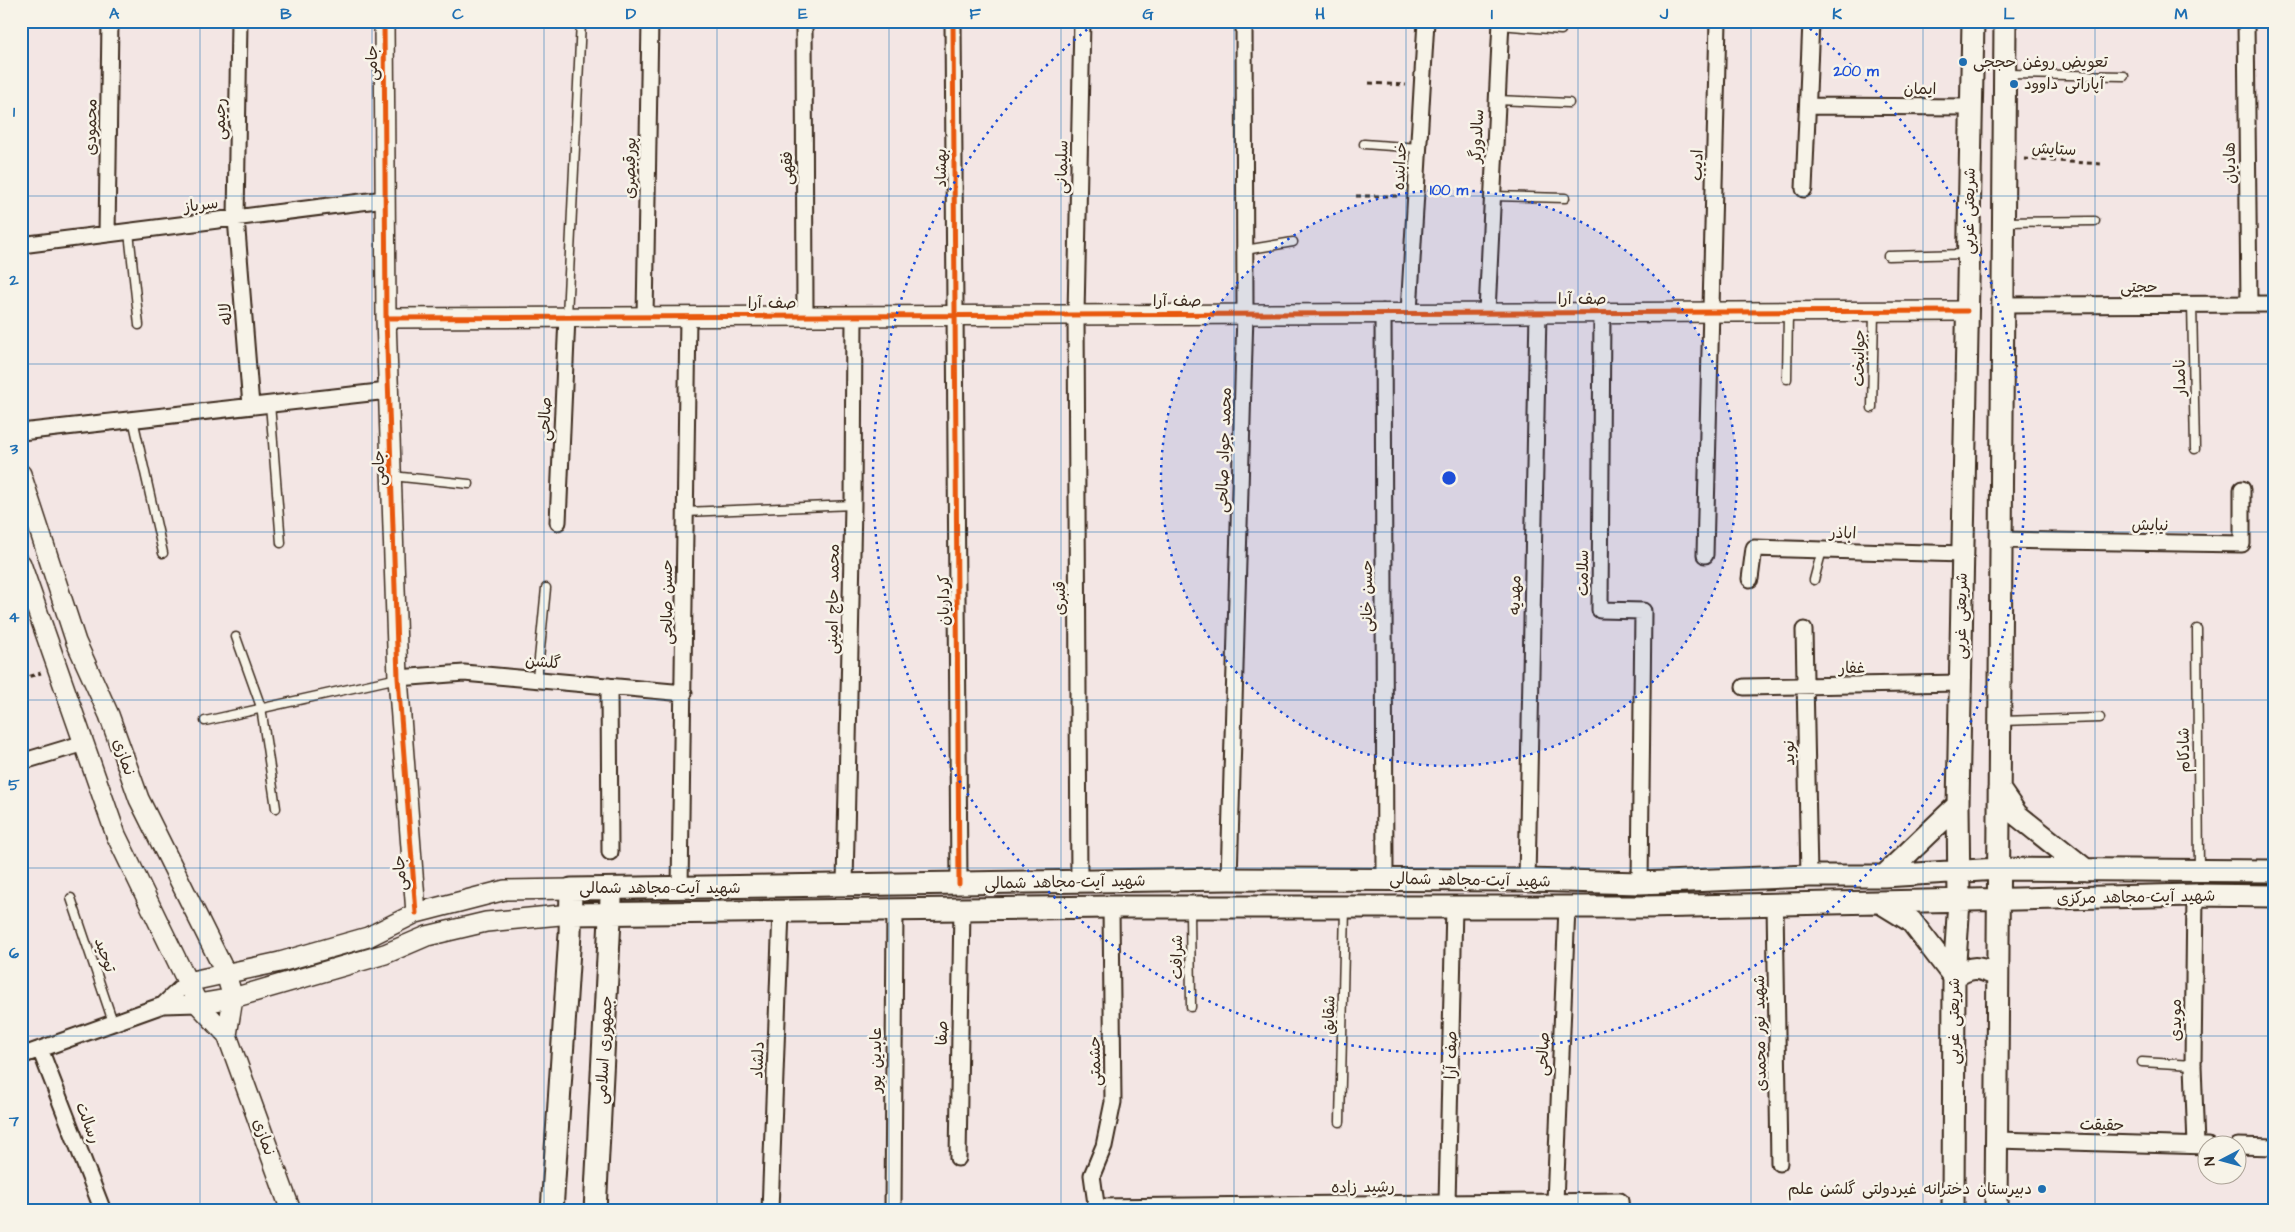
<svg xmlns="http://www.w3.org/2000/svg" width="2295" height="1232" font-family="'Architects Daughter','Playpen Sans Arabic',sans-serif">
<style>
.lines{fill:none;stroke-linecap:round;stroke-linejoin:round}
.service-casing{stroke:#3b2a1e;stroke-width:11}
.minor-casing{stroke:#3b2a1e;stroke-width:19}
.tertiary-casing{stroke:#3b2a1e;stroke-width:22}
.secondary-casing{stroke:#3b2a1e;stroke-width:25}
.path{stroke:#3b2a1e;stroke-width:3;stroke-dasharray:5 4;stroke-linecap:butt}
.service{stroke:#f7f3e8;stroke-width:8}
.minor{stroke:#f7f3e8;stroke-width:15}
.tertiary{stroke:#f7f3e8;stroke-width:19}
.secondary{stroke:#f7f3e8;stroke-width:21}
.cycleway-casing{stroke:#f7f3e8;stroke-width:8}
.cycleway{stroke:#e8590c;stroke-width:5}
.grid{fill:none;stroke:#1f6fb2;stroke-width:1;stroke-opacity:0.55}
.ring{fill:none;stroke:#1d4ed8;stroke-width:2.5;stroke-dasharray:2.5 5}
.poi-dot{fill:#1f6fb2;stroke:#f7f3e8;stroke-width:2}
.labels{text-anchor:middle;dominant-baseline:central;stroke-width:5;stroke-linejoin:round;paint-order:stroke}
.poi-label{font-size:16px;fill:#3b2a1e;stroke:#f7f3e8;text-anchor:start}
.street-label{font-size:16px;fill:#3b2a1e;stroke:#f7f3e8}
.centre{fill:#1d4ed8;stroke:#f7f3e8;stroke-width:2.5}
.ring-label{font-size:15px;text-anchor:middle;font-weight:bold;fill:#1d4ed8;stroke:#f7f3e8;stroke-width:5;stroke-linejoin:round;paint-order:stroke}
.neatline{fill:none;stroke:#1f6fb2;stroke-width:2}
.grid-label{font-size:16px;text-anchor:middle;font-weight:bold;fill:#1f6fb2}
</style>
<rect width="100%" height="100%" fill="#f3e6e4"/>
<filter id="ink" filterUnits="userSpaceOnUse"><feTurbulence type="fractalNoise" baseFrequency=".02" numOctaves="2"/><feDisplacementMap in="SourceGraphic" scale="10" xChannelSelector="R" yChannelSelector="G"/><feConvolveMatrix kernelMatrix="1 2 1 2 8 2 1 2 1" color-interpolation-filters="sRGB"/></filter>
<g filter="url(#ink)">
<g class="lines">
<defs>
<path id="service" d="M1500 25 1561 30
M2006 74 2124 76
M1497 100 1569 103
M1364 144 1419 148
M1492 196 1565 198
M2005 222 2095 221
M129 232 139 325
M1245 250 1293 242
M1888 256 1966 254
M2192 304 2195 449
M567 316 581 21
M1787 379 1788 313
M270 404 281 543
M1872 408 1874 312
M133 419 163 553
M392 476 469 484
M685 512 853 505
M1814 580 1822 550
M2197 629 2199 870
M236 637 261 707 276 808
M537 679 546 588
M205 721 398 678
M2002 721 2100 718
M71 898 113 1022
M1190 909 1191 1007
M2142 1062 2193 1065
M1340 1122 1345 908"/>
<path id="minor" d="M239 21 236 218 251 406
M804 21 805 315
M953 21 959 884
M2246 21 2249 304
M1808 106 1971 107
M1804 189 1811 21
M107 234 110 21
M21 245 385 199
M2004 305 2274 304
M1602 311 1600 610 1643 611 1640 883
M1383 312 1385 879
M1409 312 1426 21
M1487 312 1501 21
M645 316 650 21
M21 432 388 391
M558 522 567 317
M2002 540 2242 544V489
M1705 555 1718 21
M1750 579 1754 548 1963 554
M1804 630 1809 876
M398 678 464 673 684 693
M609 686 610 852
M1744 687 1960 683
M21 762 84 743
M1229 879 1245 313 1244 21
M1527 880 1538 311
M1079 882 1076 314 1082 21
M845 884 853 505 854 315
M680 888 688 316
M2195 895 2193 1065 2196 1145
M1775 903 1779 1163
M163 1005 187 982
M40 1049 103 1211
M21 1056 163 1005 198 1004
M1997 1140 2208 1146
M2238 1146 2274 1147
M958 1158 962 908
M1555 1202 1567 907
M1447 1203 1454 907
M1097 1207 1620 1201 1621 1211
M770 1211 781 911
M893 1211 895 909
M1097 1211 1092 1175 1104 1146 1113 1102 1111 907"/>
<path id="tertiary" d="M384 21 386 318 398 678 416 913
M386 318 1967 311
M21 474 76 642 109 715 139 799 226 974 233 998 227 1035
M21 564 116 835 198 1004 227 1035 291 1211
M187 982 280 962 368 937 416 913 505 890 571 889
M198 1004 233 998 385 954 427 936 486 922 571 914"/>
<path id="secondary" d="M1999 789 2017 815 2086 870
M1884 876 1958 805
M1880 902 1911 921 1954 977C1972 965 1978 967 1997 975
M571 914 1111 907H1646L2195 895 2274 896
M552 1211 570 934 571 889 1229 879 1527 880 1640 883 1809 876H1884L1998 869 2274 871
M595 1211 611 899
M1953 1211 1954 977 1959 901 1958 805 1973 21
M1996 1211 2005 21"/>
</defs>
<use href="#service" class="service-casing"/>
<use href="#minor" class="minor-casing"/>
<use href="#tertiary" class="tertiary-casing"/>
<use href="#secondary" class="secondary-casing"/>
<path class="path" d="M1369 83 1406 85
M2024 159 2102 164
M1356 196H1400
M21 679 41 673"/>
<use href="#service" class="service"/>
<use href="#minor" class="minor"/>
<use href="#tertiary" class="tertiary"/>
<use href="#secondary" class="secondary"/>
<defs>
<path id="cycleway" d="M384 21 386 318 398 678 416 913
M953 21 959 884
M386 318 1967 311"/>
</defs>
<use href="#cycleway" class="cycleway-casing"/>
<use href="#cycleway" class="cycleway"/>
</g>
</g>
<path class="grid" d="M200 21V1211M372 21V1211M544 21V1211M717 21V1211M889 21V1211M1061 21V1211M1234 21V1211M1406 21V1211M1578 21V1211M1751 21V1211M1923 21V1211M2095 21V1211M21 196H2274M21 364H2274M21 532H2274M21 700H2274M21 868H2274M21 1036H2274"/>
<circle cx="1449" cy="478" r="288" fill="#1d4ed8" fill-opacity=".12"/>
<g class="ring">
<circle cx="1449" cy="478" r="288"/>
<path d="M1804 24A576 576 0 1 1 1094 24"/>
</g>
<g class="poi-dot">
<circle cx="1963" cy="62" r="5"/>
<circle cx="2014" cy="84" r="5"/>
<circle cx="2042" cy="1189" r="5"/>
</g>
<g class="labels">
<g class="poi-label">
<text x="1973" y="62">تعویض روغن حججی</text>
<text x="2024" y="84">آپاراتی داوود</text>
<text x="2032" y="1189" text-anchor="end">دبیرستان دخترانه غیردولتی گلشن علم</text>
</g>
<g class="street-label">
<text transform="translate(372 63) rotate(-90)">جامی</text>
<text x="1920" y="89">ایمان</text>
<text transform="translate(220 119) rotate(-89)">رحیمی</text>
<text transform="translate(91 127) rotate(-89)">محمودی</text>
<text transform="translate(1477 136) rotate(-87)">سالدورگر</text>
<text transform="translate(2054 149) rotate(3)">ستایش</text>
<text transform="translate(2230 163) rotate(-91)">هادیان</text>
<text transform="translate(1697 165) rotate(-88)">ادیب</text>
<text transform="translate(1400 166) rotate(-87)">خدابنده</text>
<text transform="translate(1062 167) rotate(-89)">سلیمانی</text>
<text transform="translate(630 168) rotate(-89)">پورقیصری</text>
<text transform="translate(787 168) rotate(-90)">فقهی</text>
<text transform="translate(941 168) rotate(-90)">بهشاد</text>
<text transform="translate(201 205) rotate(-7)">سرباز</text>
<text transform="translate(1969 211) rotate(-89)">شریعتی غربی</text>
<text x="2139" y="287">حجتی</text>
<text x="1582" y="299">صف آرا</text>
<text x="1177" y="301">صف آرا</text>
<text x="772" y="303">صف آرا</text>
<text transform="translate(226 314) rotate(-95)">لاله</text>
<text transform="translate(1859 358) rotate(-89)">جوانبخت</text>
<text transform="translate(2180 377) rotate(-91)">نامدار</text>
<text transform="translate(545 419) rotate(-88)">صالحی</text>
<text transform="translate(1224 450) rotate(-88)">محمد جواد صالحی</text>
<text transform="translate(379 468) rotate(-92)">جامی</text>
<text transform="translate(2150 525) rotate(1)">نیایش</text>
<text transform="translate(1843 533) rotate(2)">اباذر</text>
<text transform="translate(1583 573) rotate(-90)">سلامت</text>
<text transform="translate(1515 595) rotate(-89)">مهدیه</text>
<text transform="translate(1367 596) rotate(-90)">حسن خانی</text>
<text transform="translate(1060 598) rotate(-90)">قنبری</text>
<text transform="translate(833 599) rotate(-89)">محمد حاج امینی</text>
<text transform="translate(944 600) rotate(-90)">کرداریان</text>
<text transform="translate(667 602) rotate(-90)">حسن صالحی</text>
<text transform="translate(1961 616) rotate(-89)">شریعتی غربی</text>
<text transform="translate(543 662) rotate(5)">گلشن</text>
<text transform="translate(1852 668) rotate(-1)">غفار</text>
<text transform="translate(2184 750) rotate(-91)">شادکام</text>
<text transform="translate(1789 753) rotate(-91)">نوید</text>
<text transform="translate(124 757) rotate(70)">نمازی</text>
<text transform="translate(400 873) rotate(-94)">جامی</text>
<text transform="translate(1470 880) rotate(1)">شهید آیت-مجاهد شمالی</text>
<text transform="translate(1065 882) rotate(-1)">شهید آیت-مجاهد شمالی</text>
<text x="660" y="888">شهید آیت-مجاهد شمالی</text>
<text transform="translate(2136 897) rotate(-1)">شهید آیت-مجاهد مرکزی</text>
<text transform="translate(105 955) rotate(71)">توحید</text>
<text transform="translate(1177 957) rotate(-90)">شرافت</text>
<text transform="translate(1329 1015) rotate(-89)">شقایق</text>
<text transform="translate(2176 1020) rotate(-90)">مویدی</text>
<text transform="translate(1954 1021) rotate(-90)">شریعتی غربی</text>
<text transform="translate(942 1033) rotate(-89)">صفا</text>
<text transform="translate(1760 1033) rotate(-91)">شهید نور محمدی</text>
<text transform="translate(604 1050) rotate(-87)">جمهوری اسلامی</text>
<text transform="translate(1543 1054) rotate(-88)">صالحی</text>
<text transform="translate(1451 1055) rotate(-89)">صف آرا</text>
<text transform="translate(758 1060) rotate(-88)">دلشاد</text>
<text transform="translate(876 1060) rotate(-90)">عابدین پور</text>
<text transform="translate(1095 1061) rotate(-91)">حشمتی</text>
<text transform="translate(88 1123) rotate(69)">رسالت</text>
<text transform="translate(2102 1125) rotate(1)">حقیقت</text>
<text transform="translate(264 1137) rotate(70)">نمازی</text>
<text transform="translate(1363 1187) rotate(-1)">رشید زاده</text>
</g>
</g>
<circle cx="1449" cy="478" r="8" class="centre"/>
<g class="ring-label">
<text x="1856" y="76">200 m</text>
<text x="1449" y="195">100 m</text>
</g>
<rect width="2295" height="1232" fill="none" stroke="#f7f3e8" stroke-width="55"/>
<g transform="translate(2222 1160) rotate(264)"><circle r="24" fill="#f7f3e8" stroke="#aca397"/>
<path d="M0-4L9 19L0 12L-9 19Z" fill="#1f6fb2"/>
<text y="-8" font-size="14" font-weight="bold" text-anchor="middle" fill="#3b2a1e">N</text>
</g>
<rect x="28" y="28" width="2240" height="1176" class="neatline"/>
<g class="grid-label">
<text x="114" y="19">A</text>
<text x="286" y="19">B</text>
<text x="458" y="19">C</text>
<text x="631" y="19">D</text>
<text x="803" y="19">E</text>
<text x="975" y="19">F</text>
<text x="1148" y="19">G</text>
<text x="1320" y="19">H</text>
<text x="1492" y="19">I</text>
<text x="1664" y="19">J</text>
<text x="1837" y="19">K</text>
<text x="2009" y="19">L</text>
<text x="2181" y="19">M</text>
<text x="14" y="117">1</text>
<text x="14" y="285">2</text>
<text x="14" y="454">3</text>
<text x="14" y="622">4</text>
<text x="14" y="790">5</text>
<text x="14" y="958">6</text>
<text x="14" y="1126">7</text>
</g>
</svg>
